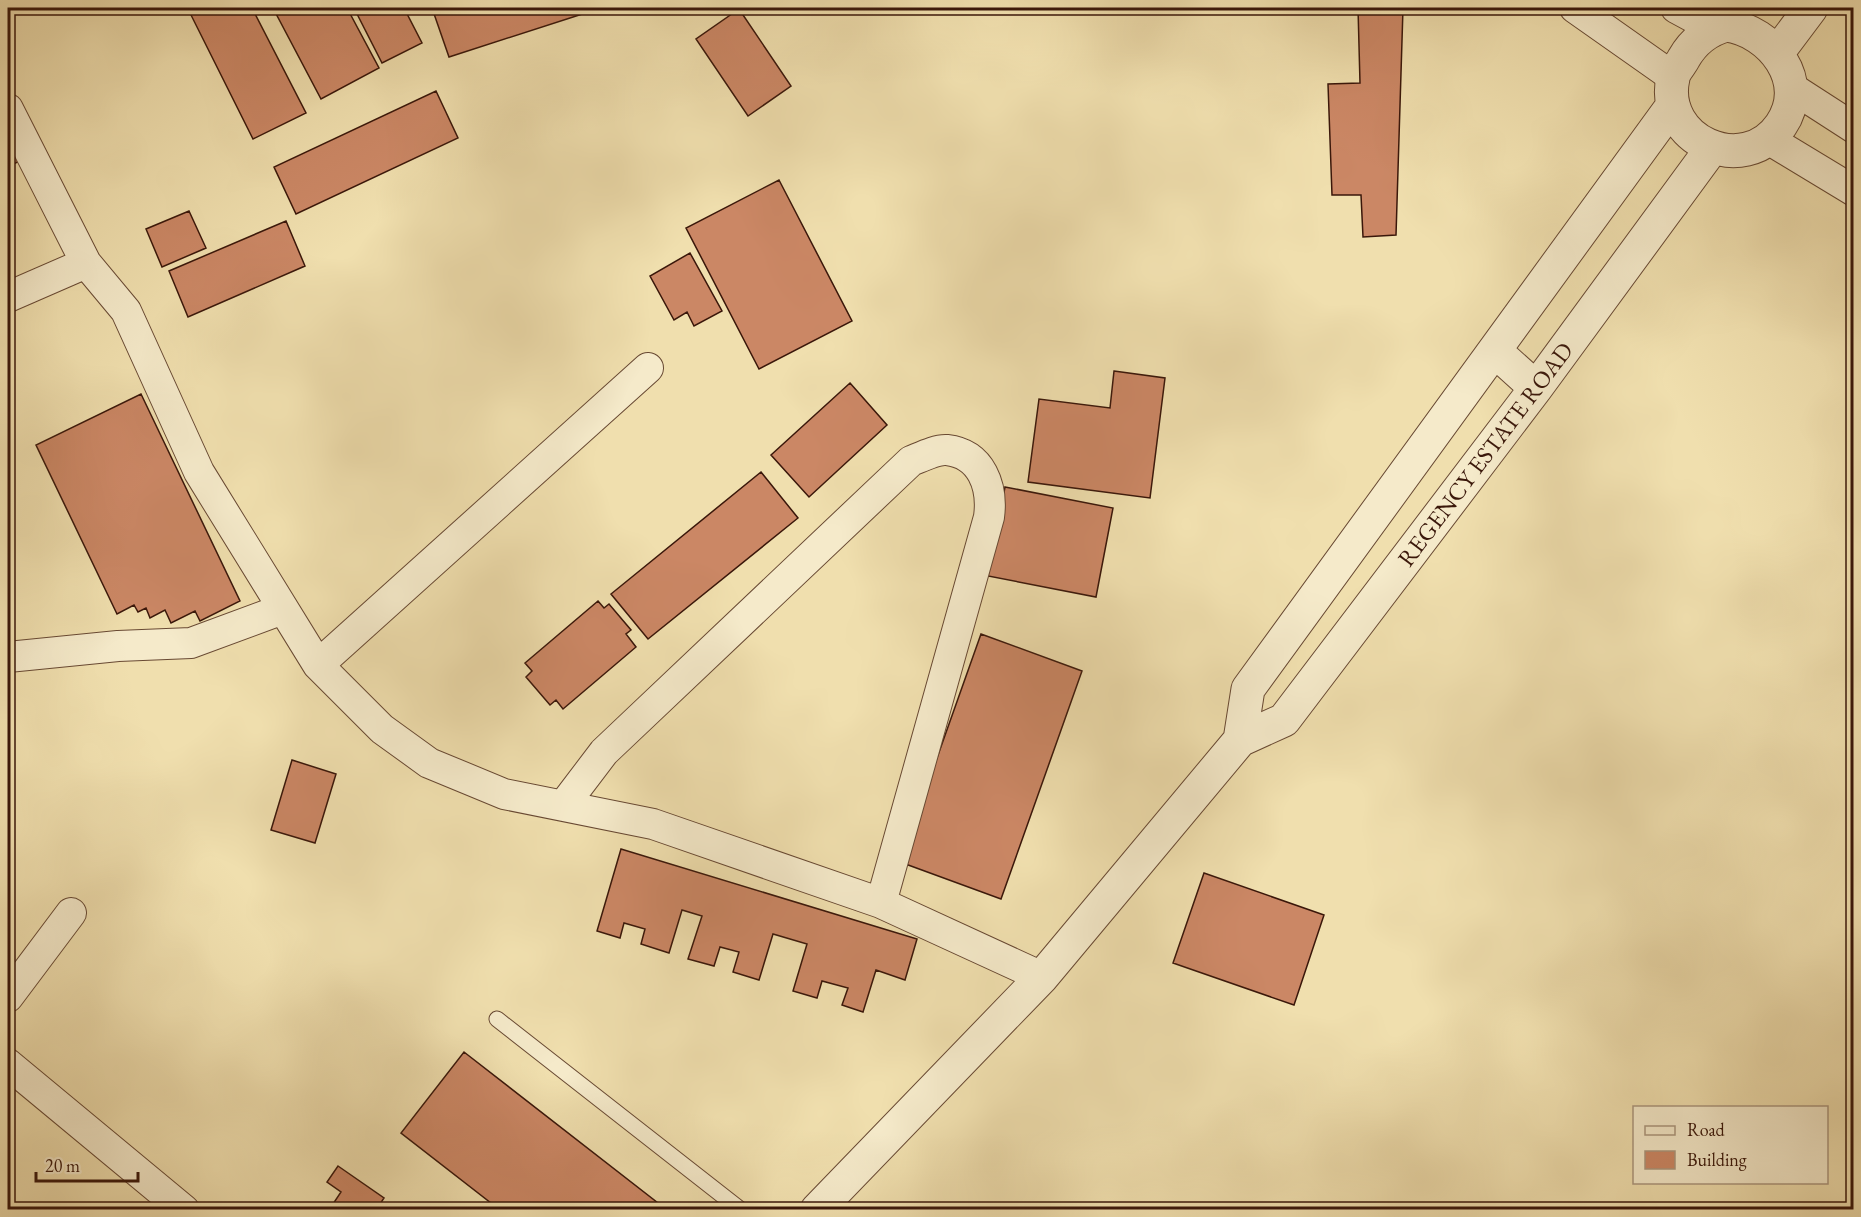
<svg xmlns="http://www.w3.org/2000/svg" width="1861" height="1217" font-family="'EB Garamond',serif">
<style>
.building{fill:#cb8765;stroke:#3a170a;stroke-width:1.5}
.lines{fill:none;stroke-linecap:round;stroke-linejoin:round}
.service-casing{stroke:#684933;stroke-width:17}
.minor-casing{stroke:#684933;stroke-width:32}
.tertiary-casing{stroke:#684933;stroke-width:35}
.service{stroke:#f5eaca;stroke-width:15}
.minor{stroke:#f5eaca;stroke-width:30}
.tertiary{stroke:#f5eaca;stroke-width:33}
.labels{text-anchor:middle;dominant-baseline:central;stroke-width:4.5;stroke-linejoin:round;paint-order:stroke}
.street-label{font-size:24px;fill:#3a170a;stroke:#f5eaca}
</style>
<rect width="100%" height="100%" fill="#f0dfae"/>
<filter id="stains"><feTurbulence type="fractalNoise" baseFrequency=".00333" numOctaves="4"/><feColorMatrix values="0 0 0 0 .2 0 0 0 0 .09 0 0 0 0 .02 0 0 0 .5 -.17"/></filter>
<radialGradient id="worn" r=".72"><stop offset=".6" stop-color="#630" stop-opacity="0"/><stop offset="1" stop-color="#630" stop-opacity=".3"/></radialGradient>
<path class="building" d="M196 8H252L306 113 253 139 189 11Z
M273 8H347L379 68 321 99Z
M354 8H404L422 43 382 63Z
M432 8H601L449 57Z
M1358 8H1403L1396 235 1363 237 1361 195H1332L1328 84 1360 83Z
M739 9 791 86 748 116 696 39Z
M436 91 458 138 296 214 274 167Z
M8 116 27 157 8 167Z
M779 180 852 321 759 369 686 228Z
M189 211 206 248 162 267 146 229Z
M286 221 305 266 188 317 169 271Z
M690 253 722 311 694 326 687 312 674 320 650 276Z
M1114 371 1165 378 1150 498 1028 482 1039 399 1110 408Z
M850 383 887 425 809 497 771 455Z
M141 394 240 601 200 621 195 611 171 623 165 610 150 618 146 608 138 612 134 605 117 614 36 445Z
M761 472 798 518 648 639 611 594Z
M1005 487 1113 508 1096 597 988 576Z
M598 601 604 608 609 604 631 630 626 634 636 647 563 709 556 700 550 705 526 677 532 671 525 663Z
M981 634 1082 671 1001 899 900 862Z
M292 760 336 774 315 843 271 830Z
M621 849 917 939 905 980 876 970 863 1012 842 1005 848 988 822 981 817 998 793 991 807 944 773 934 759 980 733 972 739 952 720 947 714 966 688 959 702 916 682 910 669 953 641 944 645 929 624 923 620 938 597 931Z
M1204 873 1324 915 1294 1005 1173 963Z
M464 1052 667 1210H500L401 1133Z
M338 1166 384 1198 380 1204 389 1210H329L341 1192 327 1182Z"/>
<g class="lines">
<defs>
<path id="service" d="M497 1019 741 1210"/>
<path id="minor" d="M1575 8 1673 77
M1676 8 1713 28
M1792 88 1854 128
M8 109 86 263 126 311 199 472 318 665 382 729 429 763 504 794 653 824 881 903 1042 977
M1768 139 1854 191
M8 297 86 263
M8 657 118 646 191 643 283 609
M318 665 648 368
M563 806 604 752 911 461C921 457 937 449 947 450 982 454 993 487 989 517L881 903
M8 997 71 913
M8 1064 184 1210"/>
<path id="tertiary" d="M1726 25C1772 31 1810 82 1781 125 1744 179 1659 140 1673 78 1674 71 1681 64 1684 58 1693 42 1708 30 1726 25Z
M1778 52 1811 8
M1495 351 1536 388
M1240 740 1284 720 1536 388 1712 148
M817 1210 1042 977 1240 740 1248 689 1673 105"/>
</defs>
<use href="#service" class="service-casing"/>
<use href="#minor" class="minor-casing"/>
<use href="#tertiary" class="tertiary-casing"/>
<use href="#service" class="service"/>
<use href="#minor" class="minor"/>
<use href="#tertiary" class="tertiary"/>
</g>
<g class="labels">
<g class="street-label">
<text transform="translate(1485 454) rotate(-53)">REGENCY ESTATE ROAD</text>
</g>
</g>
<rect width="1861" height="1217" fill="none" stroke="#f0dfae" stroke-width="30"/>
<rect x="9" y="9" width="1843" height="1199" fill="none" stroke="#3a170a" stroke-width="3"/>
<rect x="15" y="15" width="1831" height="1187" fill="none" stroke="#3a170a" stroke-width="1.5"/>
<rect x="1633" y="1106" width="195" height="78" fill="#f5eaca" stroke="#aa967d" stroke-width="1.5"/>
<rect x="1645" y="1126" width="30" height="9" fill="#f5eaca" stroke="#aa967d" stroke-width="1.5"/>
<text x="1687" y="1136" font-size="18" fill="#3a170a">Road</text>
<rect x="1645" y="1151" width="30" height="18" fill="#cb8765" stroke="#aa967d" stroke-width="1.5"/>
<text x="1687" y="1166" font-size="18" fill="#3a170a">Building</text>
<path d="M36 1172v9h102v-9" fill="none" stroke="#3a170a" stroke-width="3"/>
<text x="45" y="1172" font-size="18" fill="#3a170a" stroke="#f5eaca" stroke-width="4.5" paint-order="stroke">20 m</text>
<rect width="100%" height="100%" filter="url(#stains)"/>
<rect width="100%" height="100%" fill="url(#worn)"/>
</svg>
